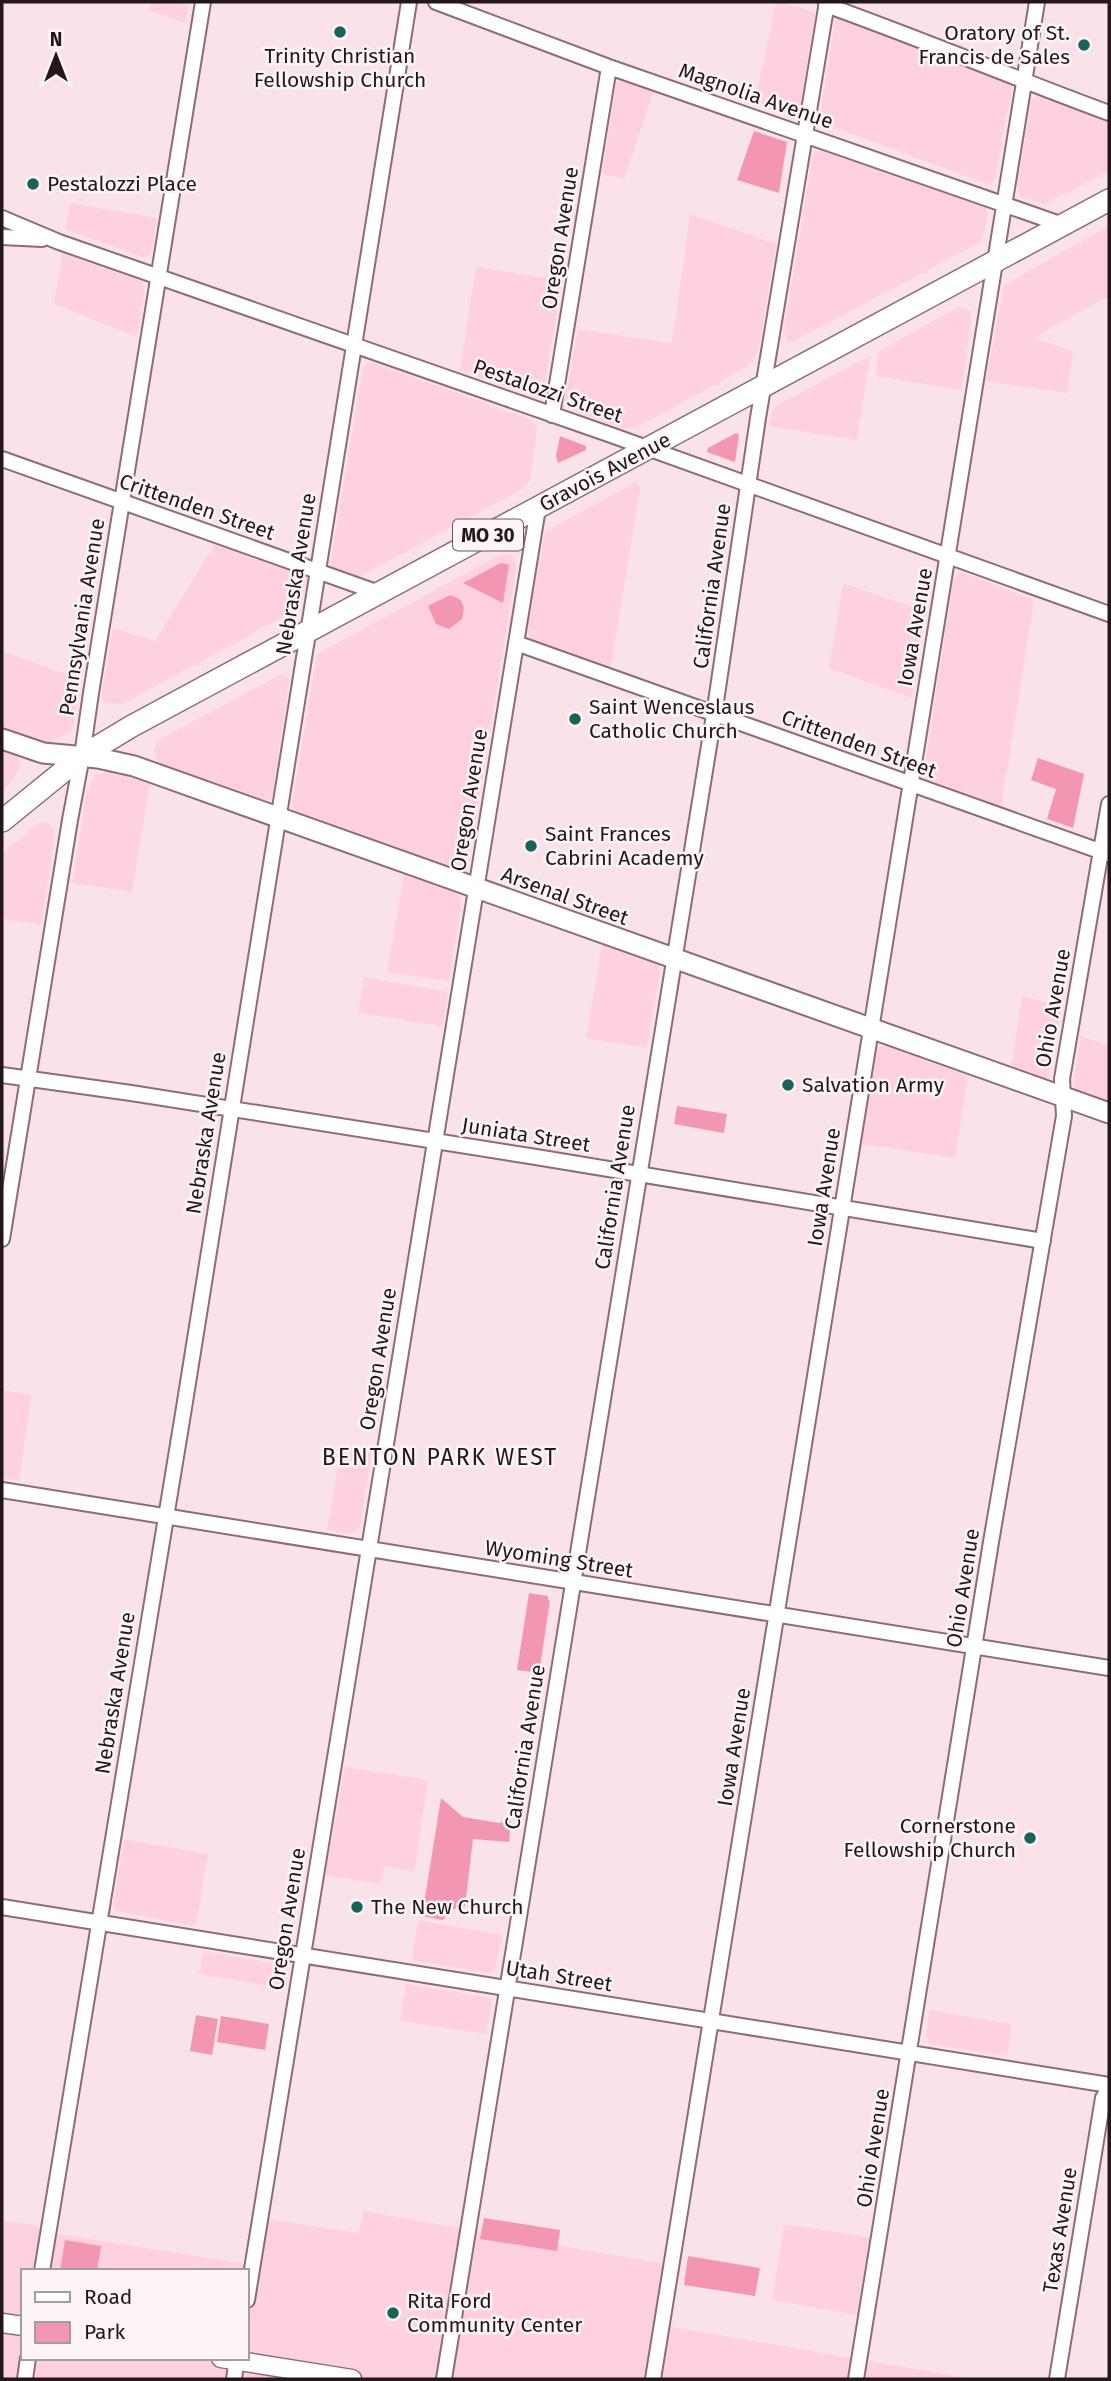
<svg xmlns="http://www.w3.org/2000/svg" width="1111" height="2381" font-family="'Fira Sans',sans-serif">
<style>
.built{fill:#ffd0dd;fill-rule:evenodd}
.green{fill:#f396b2}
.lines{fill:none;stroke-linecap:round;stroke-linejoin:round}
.minor-casing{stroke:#8e6c76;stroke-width:18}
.tertiary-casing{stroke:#8e6c76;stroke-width:21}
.secondary-casing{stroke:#8e6c76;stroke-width:23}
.primary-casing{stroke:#8e6c76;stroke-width:24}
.minor{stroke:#fff;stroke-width:14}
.tertiary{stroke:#fff;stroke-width:18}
.secondary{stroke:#fff;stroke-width:19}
.primary{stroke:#fff;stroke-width:21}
.poi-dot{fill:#1a6357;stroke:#fcf4f6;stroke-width:2.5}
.labels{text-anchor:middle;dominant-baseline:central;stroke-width:5;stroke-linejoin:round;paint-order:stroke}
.shield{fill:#fcf4f6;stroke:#65595d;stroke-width:2}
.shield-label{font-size:19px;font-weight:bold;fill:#24171b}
.poi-label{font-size:21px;fill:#24171b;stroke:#fcf4f6;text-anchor:start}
.street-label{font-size:21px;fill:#24171b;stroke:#fcf4f6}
.neighbourhood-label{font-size:23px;letter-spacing:2px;fill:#24171b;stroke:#fcf4f6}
</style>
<rect width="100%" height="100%" fill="#fae3e8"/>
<path class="built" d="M152 2H189L185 23 149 10Z
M776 2H784L815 13 800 107 798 111 792 114 755 101Z
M836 14 1013 81 995 179 991 183 987 184 822 123 820 117Z
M625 79 654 90 624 179 602 173 616 85 619 81Z
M1040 97 1109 123V171L1044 204 1021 197 1017 186 1031 101 1034 98Z
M823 149 986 207 988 215 982 241 792 342 787 341 784 331 813 153Z
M70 203 157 218 152 250 148 256 142 257 66 229Z
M690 214 776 244 759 348 749 366 635 428H623L569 409 566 406 565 401 578 329 672 343Z
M1109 226V296L1035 337 1073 352 1067 393 986 381 1004 285Z
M62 253 139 280 143 284 144 290 137 337 54 304Z
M476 267 562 280 543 395 536 398 460 370Z
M958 307 968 309 972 314 962 390 876 376 879 351Z
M870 356 857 440 769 426 772 411 776 406Z
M371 362 534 421 537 431 530 480 522 489 355 579 331 569 330 565 363 367Z
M634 483H637L640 488 611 666 607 668 532 642 527 630 545 532Z
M215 544 304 574 306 578 300 608 122 704 105 703 102 699V693L113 628 155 641Z
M510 554 516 561V568L467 873H462L294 811 292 804 317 654 500 555Z
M958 573H964L1034 600 1001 809 926 782 923 778 953 580Z
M843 583 925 611 912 698 829 668Z
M2 651 82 680 72 731 51 742H43L2 727Z
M282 674 288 677 289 681 272 797 269 800H263L158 764 154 751 157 743 162 738Z
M2 750 19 758 20 766 13 779 2 791Z
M112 771 150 784 132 892 72 883 87 791 95 775Z
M46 822 54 829 55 835 41 925 2 919V854L39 823Z
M404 875 455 892 460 896 462 901 449 981 387 972Z
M602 943 657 964 660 969 647 1048 586 1038Z
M364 977 448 992 443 1026 358 1013Z
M1022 995 1062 1008 1048 1078 1042 1079 1011 1067Z
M1081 1036 1109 1046V1103L1075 1090 1073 1085Z
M880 1046H888L968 1076 955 1158 861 1144 877 1051Z
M2 1390 31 1395 19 1480 2 1478Z
M342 1445 372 1451 360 1527 351 1534 327 1530Z
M345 1767 428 1780 414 1872 384 1866 380 1884 325 1875Z
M124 1839 208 1854 196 1926 115 1911 113 1906Z
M418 1920 503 1935 494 1971 489 1973 412 1960Z
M203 1951 284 1965 288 1969 286 1989 199 1974Z
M406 1984 486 1997 491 2001V2006L486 2034 400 2021Z
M930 2010 1012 2024 1007 2056 929 2044 926 2034Z
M363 2211 671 2265 662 2325 973 2379H2V2221L33 2225 59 2234 252 2265 260 2218 359 2233ZM23 2271H247V2358H23Z
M784 2224 869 2237 857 2315 772 2300Z"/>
<path class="green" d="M754 131 787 142 779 193 737 180Z
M736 433 739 435 735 462 707 452 708 448Z
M560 436 586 446V450L558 463 556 456Z
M501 563 509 565 503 603 463 583Z
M450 595 461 600 464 608 462 619 449 629 436 624 428 606Z
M1038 758 1084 774 1073 828 1047 819 1056 789 1031 780Z
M677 1106 727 1114 724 1133 674 1124Z
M529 1593 548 1596V1600L550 1601 539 1673 517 1670Z
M441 1798 463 1817 499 1823 511 1819 509 1842 473 1839 465 1906 450 1910 443 1920 422 1916Z
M196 2015 218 2019 212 2055 190 2051Z
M221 2016 269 2024 265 2050 217 2042Z
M484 2218 560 2230 557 2251 480 2239Z
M65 2240 101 2246 97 2271H60Z
M688 2256 760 2268 755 2296 684 2285Z"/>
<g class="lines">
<defs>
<path id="minor" d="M436 2 609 67 1063 225
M826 5C921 39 1014 78 1109 113
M2 218 59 242 611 435 1109 614
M2 237 42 239
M552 415 609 67
M2 459 379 593
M516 643 1108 854
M2 1075 131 1093 536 1157 1043 1241
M2 1239 70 820 82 756 91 693 203 2
M2 1490 1109 1668
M2 1907 1109 2085
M42 2271 183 1414 409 2
M247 2300 538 508
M25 2379 28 2358
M234 2379 237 2358
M444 2379 714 715 758 418 827 2
M653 2379 1037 2
M856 2379 991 1542 1064 1116 1062 1079 1109 804
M1057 2379 1103 2098 1109 2088"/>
<path id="tertiary" d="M2 2323 23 2326
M221 2358 352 2379"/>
<path id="secondary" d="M2 739 43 753 98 758 134 766 1109 1113"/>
<path id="primary" d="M2 821 82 756 132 726 1109 200"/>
</defs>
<use href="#minor" class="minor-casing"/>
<use href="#tertiary" class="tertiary-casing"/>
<use href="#secondary" class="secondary-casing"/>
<use href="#primary" class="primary-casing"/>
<use href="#minor" class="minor"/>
<use href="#tertiary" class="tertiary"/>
<use href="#secondary" class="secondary"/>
<use href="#primary" class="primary"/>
</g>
<g class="poi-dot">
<circle cx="340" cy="32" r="7"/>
<circle cx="1084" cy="45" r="7"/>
<circle cx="33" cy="184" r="7"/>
<circle cx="575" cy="719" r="7"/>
<circle cx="531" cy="846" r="7"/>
<circle cx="788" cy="1085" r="7"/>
<circle cx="1030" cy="1838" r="7"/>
<circle cx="357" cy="1907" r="7"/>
<circle cx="393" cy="2313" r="7"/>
</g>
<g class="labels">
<rect class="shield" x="453" y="519.5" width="70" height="31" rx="5"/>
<g class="shield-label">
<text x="488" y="535">MO 30</text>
</g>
<g class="poi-label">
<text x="1070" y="33" text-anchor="end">Oratory of St.<tspan x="1070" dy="24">Francis de Sales</tspan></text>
<text x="340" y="56" text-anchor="middle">Trinity Christian<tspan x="340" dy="24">Fellowship Church</tspan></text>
<text x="47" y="184">Pestalozzi Place</text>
<text x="589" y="707">Saint Wenceslaus<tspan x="589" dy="24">Catholic Church</tspan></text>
<text x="545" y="834">Saint Frances<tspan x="545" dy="24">Cabrini Academy</tspan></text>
<text x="802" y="1085">Salvation Army</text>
<text x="1016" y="1826" text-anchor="end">Cornerstone<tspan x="1016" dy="24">Fellowship Church</tspan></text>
<text x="371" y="1907">The New Church</text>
<text x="407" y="2301">Rita Ford<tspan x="407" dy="24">Community Center</tspan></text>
</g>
<g class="street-label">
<text transform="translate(756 96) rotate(19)">Magnolia Avenue</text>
<text transform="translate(560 238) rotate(-81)">Oregon Avenue</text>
<text transform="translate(548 391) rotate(19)">Pestalozzi Street</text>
<text transform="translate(605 472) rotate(-28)">Gravois Avenue</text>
<text transform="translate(197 507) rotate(19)">Crittenden Street</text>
<text transform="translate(296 574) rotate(-81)">Nebraska Avenue</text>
<text transform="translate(712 586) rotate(-82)">California Avenue</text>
<text transform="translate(82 617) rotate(-81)">Pennsylvania Avenue</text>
<text transform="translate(915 627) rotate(-80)">Iowa Avenue</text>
<text transform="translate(859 744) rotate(20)">Crittenden Street</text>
<text transform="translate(469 800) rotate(-81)">Oregon Avenue</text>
<text transform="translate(565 896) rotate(20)">Arsenal Street</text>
<text transform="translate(1053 1008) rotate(-80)">Ohio Avenue</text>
<text transform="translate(206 1133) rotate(-81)">Nebraska Avenue</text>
<text transform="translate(526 1135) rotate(9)">Juniata Street</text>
<text transform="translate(615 1187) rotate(-81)">California Avenue</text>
<text transform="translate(824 1187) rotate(-81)">Iowa Avenue</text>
<text transform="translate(378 1359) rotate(-81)">Oregon Avenue</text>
<text transform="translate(559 1559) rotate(9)">Wyoming Street</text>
<text transform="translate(963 1588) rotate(-81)">Ohio Avenue</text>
<text transform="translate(115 1693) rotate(-81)">Nebraska Avenue</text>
<text transform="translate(525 1747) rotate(-81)">California Avenue</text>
<text transform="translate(734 1747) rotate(-81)">Iowa Avenue</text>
<text transform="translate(287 1919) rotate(-81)">Oregon Avenue</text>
<text transform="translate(559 1976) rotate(9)">Utah Street</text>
<text transform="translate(873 2148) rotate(-81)">Ohio Avenue</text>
<text transform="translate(1060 2230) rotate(-81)">Texas Avenue</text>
</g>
<g class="neighbourhood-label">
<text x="440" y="1457">BENTON PARK WEST</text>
</g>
</g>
<rect width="1111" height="2381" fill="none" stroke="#24171b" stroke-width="7"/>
<rect x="21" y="2269" width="228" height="91" fill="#fcf4f6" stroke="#a69c9e" stroke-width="2"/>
<rect x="35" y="2292" width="35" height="10" fill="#ffffff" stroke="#a69c9e" stroke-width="2"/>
<text x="84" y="2304" font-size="21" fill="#24171b">Road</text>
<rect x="35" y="2322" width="35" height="21" fill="#f396b2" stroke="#a69c9e" stroke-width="2"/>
<text x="84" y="2339" font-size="21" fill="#24171b">Park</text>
<g transform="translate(56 56)" stroke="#fcf4f6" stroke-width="5" paint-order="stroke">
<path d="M0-5L12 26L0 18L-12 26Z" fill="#24171b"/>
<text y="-10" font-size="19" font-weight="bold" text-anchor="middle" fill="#24171b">N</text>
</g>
</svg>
